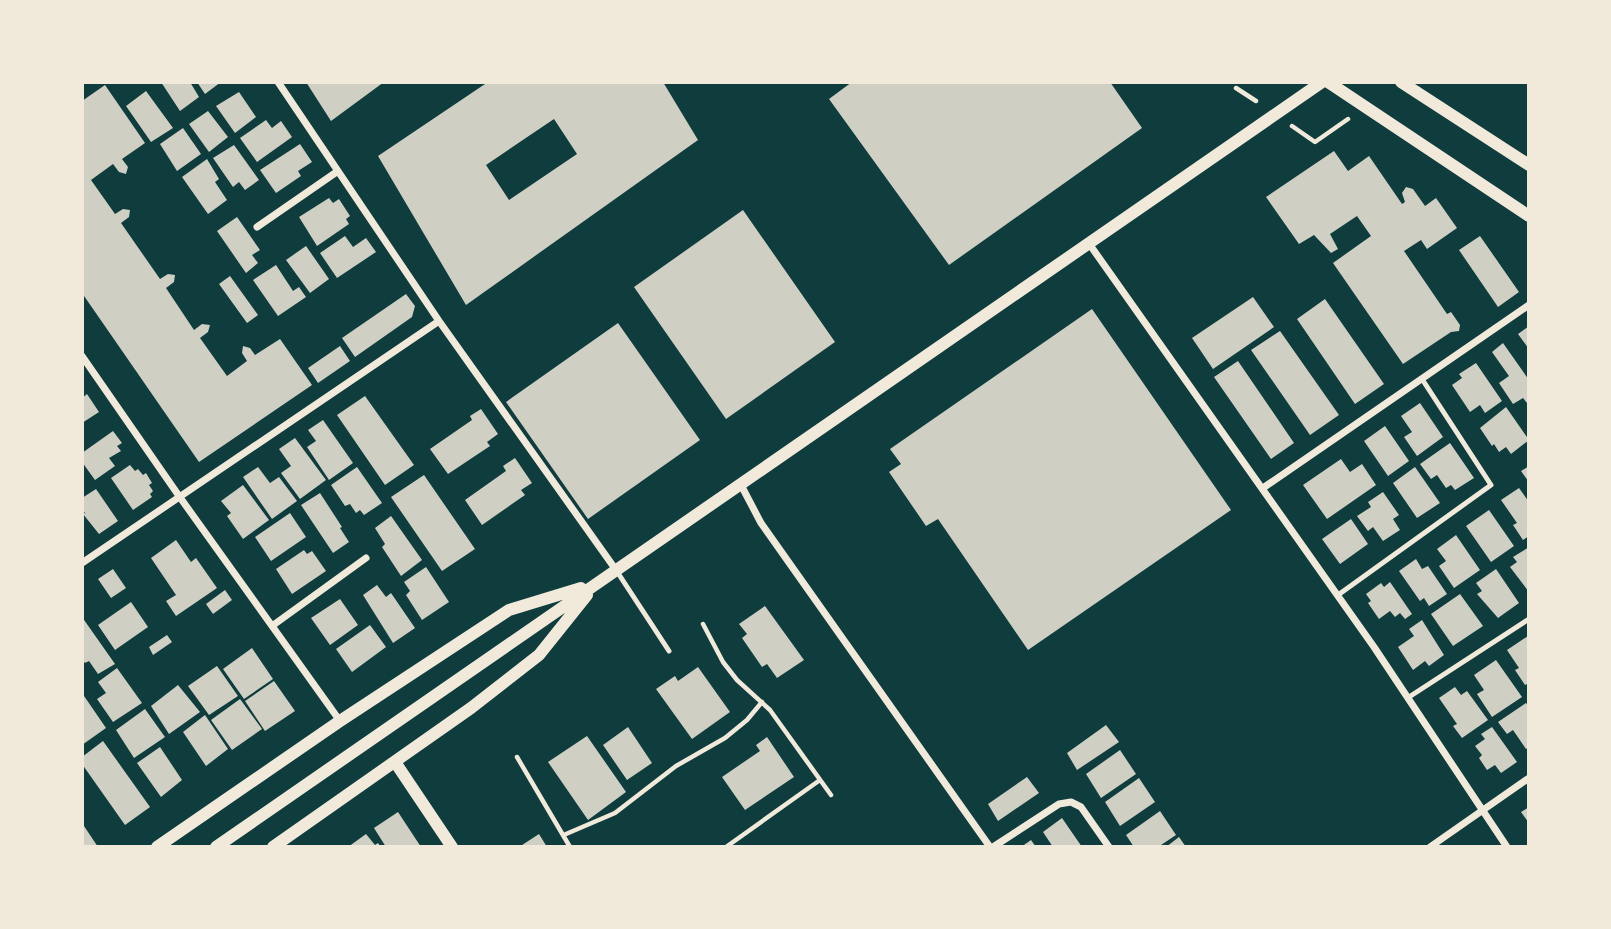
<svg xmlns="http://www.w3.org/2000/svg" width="1611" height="929" font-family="'Noto Sans',sans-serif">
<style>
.building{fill:#cfcfc3;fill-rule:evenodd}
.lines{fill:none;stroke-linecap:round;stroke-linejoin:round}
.path{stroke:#f1e9da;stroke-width:4.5}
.service{stroke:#f1e9da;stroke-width:5}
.minor{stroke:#f1e9da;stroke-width:7}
.tertiary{stroke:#f1e9da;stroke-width:12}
</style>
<rect width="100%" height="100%" fill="#0f3d3e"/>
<path class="building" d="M161 82H190L199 97 180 111Z
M197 82H221L205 94Z
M306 82H384L331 121Z
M488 82H663L698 140 466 305 378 156ZM554 119 577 154 509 200 486 165Z
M852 82H1110L1142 128 949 265 829 99Z
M105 85 145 143 122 159 128 167 126 174 119 172 113 164 91 180 115 214 123 209 130 210 129 217 121 223 160 279 168 274 175 275 174 282 166 288 194 330 202 324 210 325 208 332 200 338 227 376 247 361 242 353 243 346 250 348 255 355 280 339 312 385 199 462 82 293V101Z
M146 91 173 128 151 142 126 106Z
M239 92 256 117 235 133 216 106Z
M208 111 228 137 209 152 189 124Z
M266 120 272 128 281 121 292 137 257 162 240 138Z
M183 128 201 154 177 171 160 144Z
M300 144 312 162 298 171 301 176 276 193 260 170Z
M234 145 259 180 245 190 239 182 233 187 213 158Z
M1334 151 1348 171 1369 156 1402 204 1405 202 1402 193 1406 187 1413 189 1425 206 1436 198 1457 228 1427 249 1421 240 1404 251 1447 314 1451 312 1460 325 1459 331 1451 332 1403 364 1333 263 1371 236 1357 216 1330 234 1338 249 1331 253 1314 235 1299 244 1266 197Z
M207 159 219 179 215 182 227 200 208 214 182 177Z
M329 198 333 203 339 199 350 216 346 219 349 224 317 246 299 217Z
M743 210 835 342 726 419 634 287Z
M237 217 260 250 252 255 258 263 246 273 217 231Z
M345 236 353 247 366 238 376 252 337 278 320 253Z
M1480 236 1519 292 1498 307 1459 250Z
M306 246 329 279 310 293 286 260Z
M276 265 293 291 299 287 306 297 278 316 253 280Z
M230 276 258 315 247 323 219 284Z
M406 294 415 306 412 317 355 357 342 338Z
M1253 297 1274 327 1213 369 1192 338Z
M1325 299 1384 384 1355 404 1297 319Z
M1092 309 1231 510 1028 650 938 519 926 526 889 472 901 464 890 449Z
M618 323 700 440 588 519 506 402Z
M1529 326V349L1518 334Z
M1280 331 1339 415 1310 435 1251 350Z
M1503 343 1529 380V402L1527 403 1523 398 1513 404 1499 383 1509 376 1492 352Z
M340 346 350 361 318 383 308 368Z
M1238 361 1294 443 1271 459 1214 377Z
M1476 363 1502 401 1485 413 1480 405 1470 412 1452 385 1462 378 1459 374Z
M87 394 99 412 82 423V398Z
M365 396 414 465 385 485 337 415Z
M1420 403 1443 437 1417 456 1404 437 1412 432 1401 416Z
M1506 407 1529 440 1511 454 1506 447 1499 452 1494 444 1492 446 1480 428Z
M481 409 498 434 487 442 490 446 448 474 430 449 472 420 470 416Z
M323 420 353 463 329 480 307 447 316 441 308 430Z
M1385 426 1409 461 1388 476 1364 441Z
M113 431 122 443 117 446 121 451 109 458 115 466 95 480 82 462V453Z
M295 438 326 480 300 499 281 473 291 466 279 449Z
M1450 443 1474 478 1455 490 1451 485 1446 488 1437 475 1431 479 1420 464Z
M515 458 532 483 521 490 525 495 482 525 465 500 506 471 503 466Z
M1341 459 1350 472 1362 464 1376 485 1327 519 1303 485Z
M130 465 135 471 138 469 143 475 146 473 152 483 149 485 153 491 150 494 152 497 133 510 111 478Z
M1529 466V482L1521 471Z
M258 467 270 483 279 477 297 501 272 519 243 477Z
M357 467 382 503 364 515 360 510 356 513 350 504 345 506 331 485Z
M1415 467 1440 503 1417 518 1393 483Z
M424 475 475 549 442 571 391 497Z
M243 485 269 520 243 539 227 516 231 513 221 501Z
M1519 488 1529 502V536L1523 540 1513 525 1517 523 1501 500Z
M96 489 118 521 99 534 83 514 85 513 82 509V498Z
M1383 492 1399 515 1393 519 1400 530 1383 541 1373 527 1368 531 1357 516 1371 507 1368 502Z
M320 493 342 527 340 528 349 542 333 553 301 505Z
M1489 510 1514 546 1491 562 1466 526Z
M290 513 306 537 271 561 255 537Z
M391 516 422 560 401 576 382 547 385 544 375 528Z
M1351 519 1368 544 1340 564 1322 539Z
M1456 535 1480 570 1454 588 1439 566 1446 561 1437 549Z
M176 540 191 562 196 558 217 588 176 616 166 601 176 595 151 558Z
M1529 547V592L1510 567 1517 562 1513 557Z
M304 550 307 554 312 551 326 571 292 594 276 569Z
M1416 559 1422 569 1428 566 1447 594 1429 606 1424 598 1420 601 1399 571Z
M426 567 449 602 422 620 406 595 410 591 404 582Z
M113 569 126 588 111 598 98 579Z
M1496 569 1519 603 1498 618 1477 594 1482 591 1476 583Z
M1390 582 1412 614 1405 619 1400 613 1395 617 1390 611 1379 619 1368 603 1371 601 1366 594 1381 583 1384 587Z
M377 585 386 597 391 593 415 628 393 643 363 595Z
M225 590 232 600 213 614 206 604Z
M1460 594 1483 626 1453 646 1431 614Z
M340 599 358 625 330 645 311 618Z
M131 602 148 627 115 650 98 625Z
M765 606 804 660 777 678 767 664 762 667 742 638 747 634 739 624Z
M82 617 115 664 98 674 89 661 85 663 82 659Z
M1422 620 1444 655 1429 666 1425 661 1413 670 1398 647 1414 636 1409 629Z
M370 625 386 647 352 672 336 649Z
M167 635 172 642 153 655 149 647Z
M1528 636 1529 683 1525 685 1515 670 1519 668 1507 650Z
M252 648 273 679 244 699 223 669Z
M1496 660 1522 697 1492 717 1477 694 1484 690 1474 675Z
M217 666 238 696 209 715 188 686Z
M698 667 730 712 692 739 656 689 675 676 678 681Z
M117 668 142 703 113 722 97 699 106 693 98 682Z
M274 681 295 711 265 731 245 701Z
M178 685 200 712 169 734 151 706Z
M1455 687 1461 695 1467 691 1488 720 1462 738 1453 726 1457 724 1439 698Z
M82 693 106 728 82 745Z
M240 699 262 729 232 750 211 720Z
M1526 703 1529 707V747L1526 749 1513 730 1507 734 1498 722Z
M145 709 165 737 134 758 116 730Z
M205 715 228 749 206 766 183 732Z
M1106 725 1119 742 1077 770 1067 753Z
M628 727 652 763 627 780 603 745Z
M1492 727 1517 762 1501 773 1495 765 1487 770 1479 758 1482 755 1475 746 1485 739 1481 734Z
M587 736 626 792 588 820 548 762Z
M767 737 794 777 745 810 722 777 760 751 756 745Z
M103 741 150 807 125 825 82 764V757Z
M160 747 182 780 161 797 137 763Z
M1120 750 1136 774 1101 798 1086 774Z
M1027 777 1039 793 998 821 988 804Z
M1139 778 1155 802 1120 826 1105 802Z
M1529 807V823L1521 812Z
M1160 811 1176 835 1158 847H1134L1126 835Z
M398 812 421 847H386L374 828Z
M1062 818 1082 847H1053L1043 832Z
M82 823 98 847H82Z
M366 834 375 845 378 843 381 847H348Z
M539 834 547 847H519Z
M1179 837 1186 847H1166Z
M1031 840 1036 847H1021Z"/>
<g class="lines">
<path class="path" d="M1236 88 1256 101
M1292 126 1315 142 1348 119
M703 624 723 662 737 680 770 710 831 795
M517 757 570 847
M566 834 615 813 676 766 725 738 747 720 762 702
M726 847 820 780"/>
<path class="service" d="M616 570 669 651
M1338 595 1491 485 1422 379
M1409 697 1529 619"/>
<path class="minor" d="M278 82 439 321 616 570
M257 227 338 171
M1090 245 1374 647 1507 847
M82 356 179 496 340 721
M741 485 761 523 990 847
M1263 488 1529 305
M82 563 439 321
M272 626 366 558
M993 847 1059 804 1071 802 1081 807 1109 847
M1430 847 1529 778"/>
<path class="tertiary" d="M1328 82 1529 216
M1401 82 1529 165
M395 762 452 847
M157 847 340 721 509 610 581 588
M216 847 1322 82
M273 847 471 708 539 655 587 595"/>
</g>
<rect width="1611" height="929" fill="none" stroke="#f1e9da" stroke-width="168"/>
</svg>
